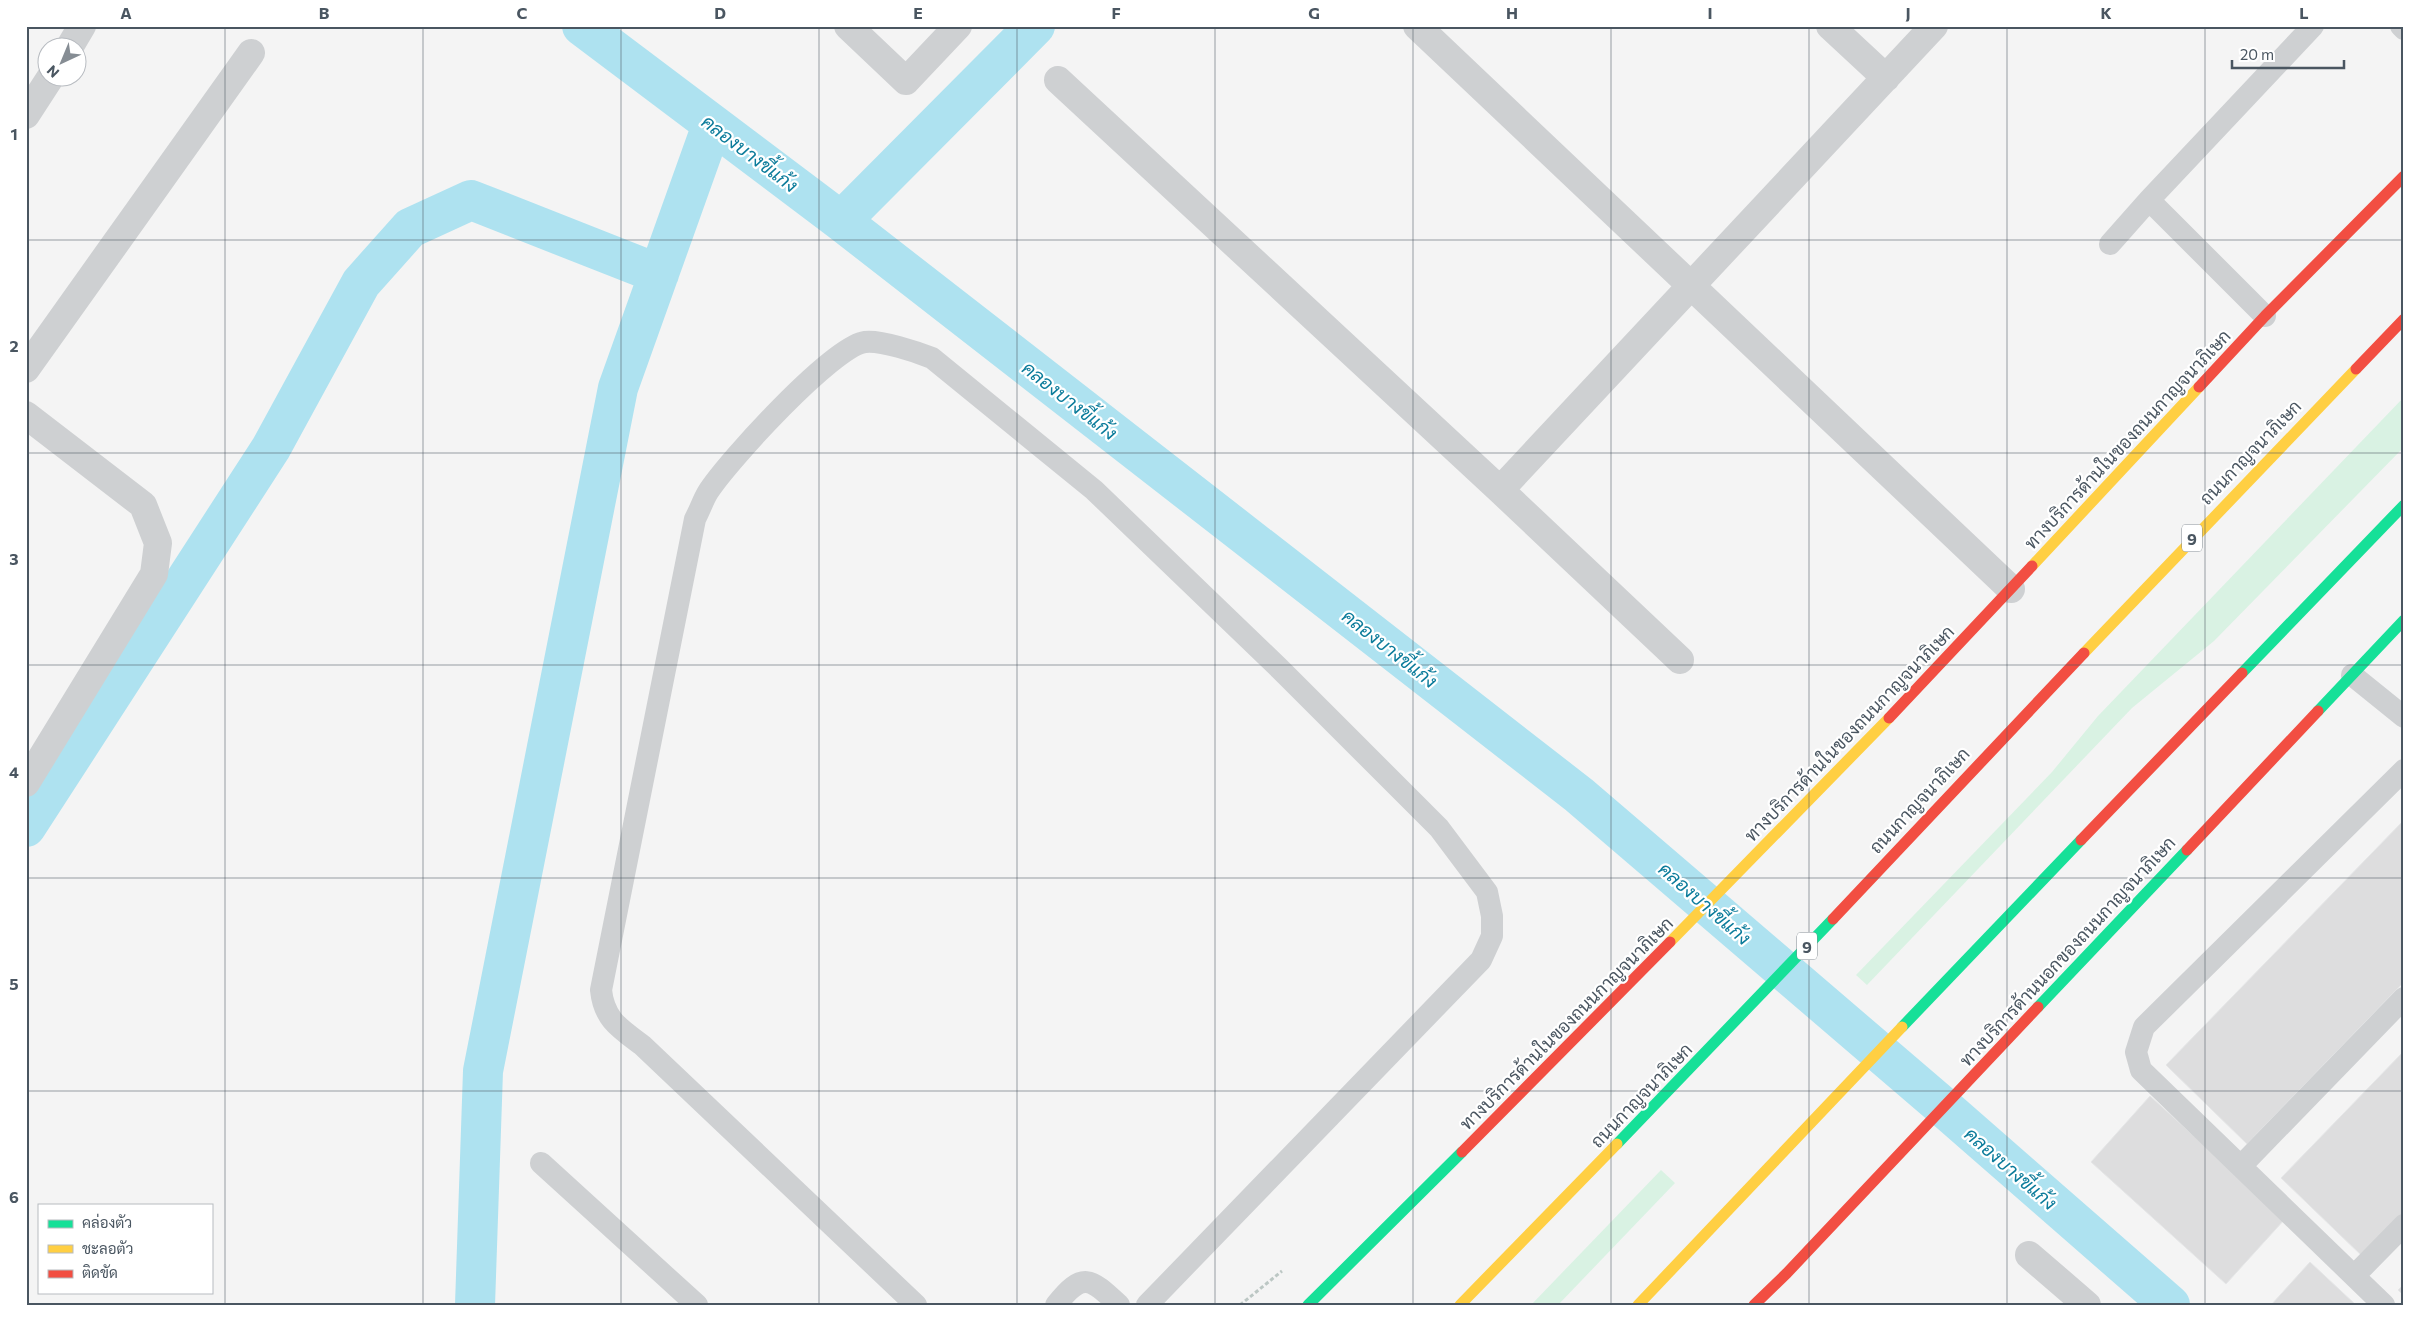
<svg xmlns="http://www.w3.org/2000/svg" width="2430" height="1331" font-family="Commissioner,Sarabun,sans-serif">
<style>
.green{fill:#d9f2e3}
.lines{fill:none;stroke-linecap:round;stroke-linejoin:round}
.canal{stroke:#aee2f0;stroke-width:40}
.building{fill:#ddddde;stroke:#e5e6e7}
.path{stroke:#bcc7c4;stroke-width:3;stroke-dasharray:4 2.5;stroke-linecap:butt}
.lane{stroke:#ced0d2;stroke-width:22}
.street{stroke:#ced0d2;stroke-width:28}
.fast{stroke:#16e098;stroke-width:11}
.slow{stroke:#ffcf43;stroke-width:11}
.jam{stroke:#f24e42;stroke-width:11}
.grid{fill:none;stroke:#4a5661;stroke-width:1;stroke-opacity:0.55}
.labels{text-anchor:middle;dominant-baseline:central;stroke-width:4.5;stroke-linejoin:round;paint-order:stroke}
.shield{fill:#fff;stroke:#808990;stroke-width:1}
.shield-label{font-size:16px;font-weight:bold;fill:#4a5661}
.street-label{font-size:18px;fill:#4a5661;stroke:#fff}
.water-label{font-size:19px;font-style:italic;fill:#0c7c9b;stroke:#fff}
.neatline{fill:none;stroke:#4a5661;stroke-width:2}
.grid-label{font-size:16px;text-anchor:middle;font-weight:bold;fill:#4a5661}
</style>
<rect width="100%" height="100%" fill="#f4f4f4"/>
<path class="green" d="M2404 397V447L2214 641 2132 708 1867 985 1856 975 2052 772 2098 716Z
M1661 1170 1675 1183 1558 1305H1531Z"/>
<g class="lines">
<path class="canal" d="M582 26 841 221 1579 795 1941 1105 2170 1305
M841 221 1035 26
M26 827 271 448 361 283 410 228 471 200 659 274
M475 1305 483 1071 618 388 712 125"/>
</g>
<path class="building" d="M2404 820V982L2247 1144 2166 1065Z
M2404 1051V1215L2363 1257 2281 1178Z
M2150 1096 2285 1219 2226 1284 2091 1162Z
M2310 1262 2356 1305H2271Z
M2404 1284V1296L2398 1290Z"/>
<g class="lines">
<path class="path" d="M1240 1305 1282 1271"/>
<path class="lane" d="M2401 26 2404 29
M2149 200 2265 316
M2110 244 2149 200 2313 26
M2352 675 2404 717
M541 1163 697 1305
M2241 1166 2404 998
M2354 1276 2404 1225
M916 1305 642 1045C619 1028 604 1019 601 990L695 519C700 510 703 500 708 492 727 462 833 346 865 342 881 340 917 352 932 358L1094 490 1280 669 1439 828 1487 892 1492 916V936L1481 960 1147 1305
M1056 1305C1083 1271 1090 1278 1119 1305
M2384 1305 2141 1070 2136 1052 2144 1027 2404 770"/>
<path class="street" d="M848 26 906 81 958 26
M1417 26 2011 589
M1830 26 1886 78
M69 48 82 26
M1058 80 1500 490 1680 660
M26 115 50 78
M26 369 251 53
M26 415 143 505 158 543 154 574 26 783
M1500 490 1934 26
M2029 1255 2087 1305"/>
<path class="fast" d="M2242 673 2404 505
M2318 711 2404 620
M2038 1007 2187 850
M1902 1027 2081 840
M1617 1144 1833 919
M1308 1305 1462 1152"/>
<path class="slow" d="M2032 566 2199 387
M2084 653 2356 369
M1670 942 1889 718
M1460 1305 1617 1144
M1638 1305 1902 1027"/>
<path class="jam" d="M2356 369 2404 319
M2199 387 2265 316 2404 176
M1889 718 2032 566
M2081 840 2242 673
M2187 850 2318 711
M1833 919 2084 653
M1462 1152 1670 942
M1754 1305 1787 1273 2038 1007"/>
</g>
<path class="grid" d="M225 26V1305M423 26V1305M621 26V1305M819 26V1305M1017 26V1305M1215 26V1305M1413 26V1305M1611 26V1305M1809 26V1305M2007 26V1305M2205 26V1305M26 240H2404M26 453H2404M26 665H2404M26 878H2404M26 1091H2404"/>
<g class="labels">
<g class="shield">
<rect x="2182" y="524.5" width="20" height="27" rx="4"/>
<rect x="1797" y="932.5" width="20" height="27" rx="4"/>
</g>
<g class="shield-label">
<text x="2192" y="538">9</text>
<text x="1807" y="946">9</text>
</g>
<g class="street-label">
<text transform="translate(2127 439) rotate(-47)">ทางบริการด้านในของถนนกาญจนาภิเษก</text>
<text transform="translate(2250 452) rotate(-46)">ถนนกาญจนาภิเษก</text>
<text transform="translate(1849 733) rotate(-46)">ทางบริการด้านในของถนนกาญจนาภิเษก</text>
<text transform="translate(1919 800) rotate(-47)">ถนนกาญจนาภิเษก</text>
<text transform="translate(2067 951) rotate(-47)">ทางบริการด้านนอกของถนนกาญจนาภิเษก</text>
<text transform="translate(1566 1023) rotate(-45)">ทางบริการด้านในของถนนกาญจนาภิเษก</text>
<text transform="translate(1641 1095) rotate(-46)">ถนนกาญจนาภิเษก</text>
</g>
<g class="water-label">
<text transform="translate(750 153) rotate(37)">คลองบางขี้แก้ง</text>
<text transform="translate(1070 400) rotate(38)">คลองบางขี้แก้ง</text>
<text transform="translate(1390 648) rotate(38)">คลองบางขี้แก้ง</text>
<text transform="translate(1705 903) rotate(41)">คลองบางขี้แก้ง</text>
<text transform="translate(2011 1168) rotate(41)">คลองบางขี้แก้ง</text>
</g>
</g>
<rect width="2430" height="1331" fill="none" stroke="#ffffff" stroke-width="55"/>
<rect x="38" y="1204" width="175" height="90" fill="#ffffff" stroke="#b7bbc0"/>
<rect x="48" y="1220" width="25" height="8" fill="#16e098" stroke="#b7bbc0"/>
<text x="82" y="1228" font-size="15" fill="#4a5661">คล่องตัว</text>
<rect x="48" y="1245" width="25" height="8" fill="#ffcf43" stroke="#b7bbc0"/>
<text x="82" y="1254" font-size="15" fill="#4a5661">ชะลอตัว</text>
<rect x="48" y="1270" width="25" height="8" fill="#f24e42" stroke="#b7bbc0"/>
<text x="82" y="1278" font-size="15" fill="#4a5661">ติดขัด</text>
<g transform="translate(62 62) rotate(224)"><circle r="24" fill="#ffffff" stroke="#b7bbc0"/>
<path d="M0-4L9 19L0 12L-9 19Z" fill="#868d94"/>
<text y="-8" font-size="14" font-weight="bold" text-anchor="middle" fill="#4a5661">N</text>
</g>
<path d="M2232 60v8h112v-8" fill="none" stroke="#4a5661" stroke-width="2.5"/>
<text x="2240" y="60" font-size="15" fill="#4a5661" stroke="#ffffff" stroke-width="4" paint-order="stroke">20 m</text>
<rect x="28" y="28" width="2374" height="1276" class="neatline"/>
<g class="grid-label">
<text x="126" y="19">A</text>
<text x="324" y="19">B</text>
<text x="522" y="19">C</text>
<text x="720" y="19">D</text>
<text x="918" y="19">E</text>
<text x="1116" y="19">F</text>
<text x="1314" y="19">G</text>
<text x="1512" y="19">H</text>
<text x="1710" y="19">I</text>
<text x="1908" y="19">J</text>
<text x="2106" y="19">K</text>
<text x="2304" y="19">L</text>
<text x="14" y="140">1</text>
<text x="14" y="352">2</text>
<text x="14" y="565">3</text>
<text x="14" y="778">4</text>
<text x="14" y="990">5</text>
<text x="14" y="1203">6</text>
</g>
</svg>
